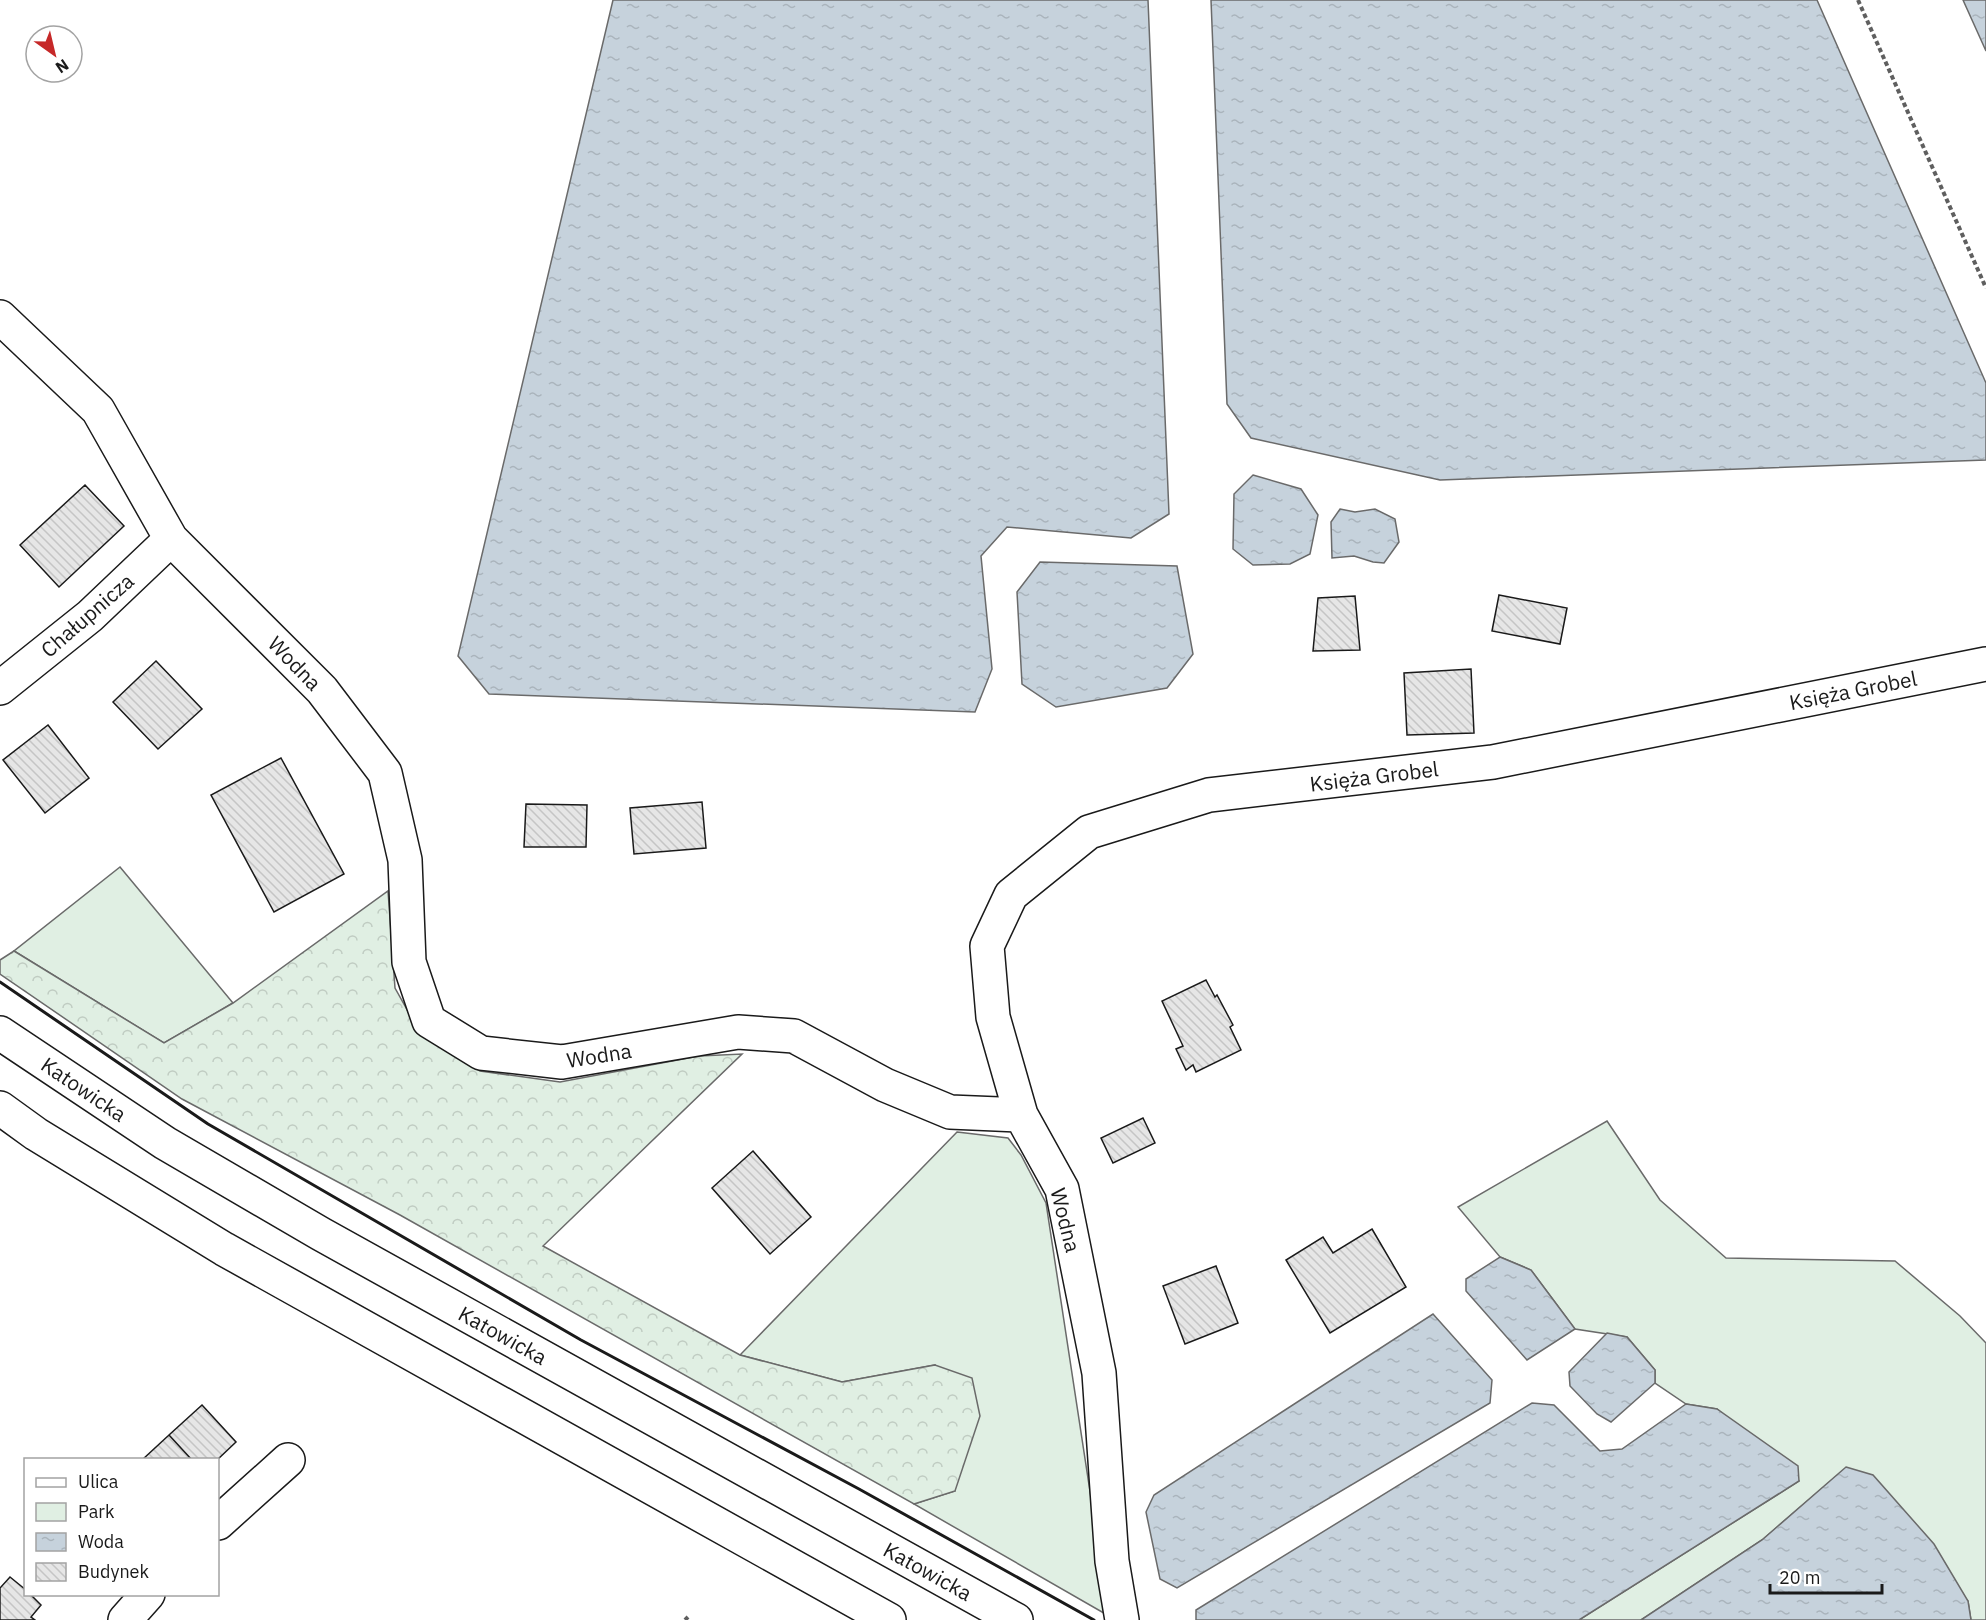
<svg xmlns="http://www.w3.org/2000/svg" width="1986" height="1620" font-family="'IBM Plex Sans',sans-serif">
<style>
.green{fill:#e0efe3;stroke:#6a6a6a;stroke-width:1.5}
.forest{fill:url(#forest-crowns);stroke:#6a6a6a;stroke-width:1.5}
.water{fill:url(#water-ripples);stroke:#6a6a6a;stroke-width:1.5}
.building{fill:url(#building-back-hatch);stroke:#1a1a1a;stroke-width:1.5}
.lines{fill:none;stroke-linecap:round;stroke-linejoin:round}
.street-casing{stroke:#1a1a1a;stroke-width:36}
.primary-casing{stroke:#1a1a1a;stroke-width:36}
.path{stroke:#5f5f5f;stroke-width:4;stroke-dasharray:4.5 3;stroke-linecap:butt}
.street{stroke:#fff;stroke-width:33}
.primary{stroke:#fff;stroke-width:33}
.wall{stroke:#1a1a1a;stroke-width:3}
.labels{text-anchor:middle;dominant-baseline:central;stroke-width:4.5;stroke-linejoin:round;paint-order:stroke}
.street-label{font-size:21px;fill:#1a1a1a;stroke:#fff}
</style>
<defs>
<pattern id="forest-crowns" width="20" height="18" patternUnits="userSpaceOnUse" patternTransform="scale(1.5)"><rect width="20" height="18" fill="#e0efe3"/><path d="M2 6a3 3 0 1 1 6 0M12 15a3 3 0 1 1 6 0" fill="none" stroke="#c0ccc2"/></pattern>
<pattern id="water-ripples" width="26" height="14" patternUnits="userSpaceOnUse" patternTransform="scale(1.5)"><rect width="26" height="14" fill="#c6d2dc"/><path d="M2 4q2-2 4 0t4 0M15 11q2-2 4 0t4 0" fill="none" stroke="#aab4bc"/></pattern>
<pattern id="building-back-hatch" width="6" height="6" patternUnits="userSpaceOnUse" patternTransform="scale(1.5)"><rect width="6" height="6" fill="#e6e6e6"/><path d="M-1 5l2 2M0 0l6 6M5-1l2 2" fill="none" stroke="#c5c5c5"/></pattern>
</defs>
<rect width="100%" height="100%" fill="#fff"/>
<path class="green" d="M120 867 233 1003 164 1043 14 951Z
M1607 1121 1660 1200 1726 1258 1895 1261 1960 1316 1986 1343V1620H1971L1968 1601 1846 1468 1762 1540 1641 1620H1579L1799 1481 1717 1409 1686 1404 1655 1383V1370L1627 1337 1575 1329 1531 1270 1500 1257 1458 1207Z
M957 1132 1008 1138 1021 1155 1046 1203 1109 1616 914 1504 955 1491 935 1365 842 1382 740 1355Z"/>
<path class="forest" d="M388 891 395 988 419 1031 480 1071 560 1082 699 1056 742 1054 543 1246 740 1355 842 1382 935 1365 972 1378 980 1416 955 1491 914 1504 400 1215 182 1099 0 974V960L14 951 164 1043 233 1003Z"/>
<path class="water" d="M613 0H1148L1169 514 1131 538 1007 527 981 556 992 669 975 712 489 694 458 656Z
M1211 0H1817L1986 383V460L1440 480 1251 438 1227 404Z
M1963 0H1986V51Z
M1253 475 1301 489 1318 515 1310 554 1290 564 1253 565 1233 549 1234 494Z
M1340 509 1355 512 1375 509 1395 519 1399 542 1384 563 1373 562 1354 556 1332 558 1331 522Z
M1040 562 1177 566 1193 654 1167 688 1056 707 1022 684 1017 592Z
M1500 1257 1531 1270 1575 1329 1527 1360 1466 1291V1279Z
M1433 1314 1492 1380 1490 1403 1177 1588 1160 1579 1146 1512 1154 1495Z
M1607 1333 1627 1337 1655 1370V1383L1611 1422 1597 1414 1570 1386 1569 1372Z
M1532 1403 1554 1405 1600 1451 1622 1449 1686 1404 1717 1409 1798 1466 1799 1481 1579 1620H1196V1610Z
M1846 1467 1873 1475 1934 1544 1968 1601 1971 1620H1641L1762 1540Z"/>
<path class="building" d="M85 485 124 526 59 587 20 545Z
M1499 595 1567 608 1560 644 1492 631Z
M1355 596 1360 650 1313 651 1318 598Z
M156 661 202 709 158 749 113 702Z
M1471 669 1474 733 1407 735 1404 673Z
M48 725 89 778 45 813 3 760Z
M281 758 344 874 274 912 211 795Z
M702 802 706 848 634 854 630 808Z
M526 804 587 805 586 847H524Z
M1206 980 1215 997 1217 995 1233 1025 1230 1027 1241 1050 1196 1072 1193 1065 1186 1070 1176 1049 1183 1046 1162 1001Z
M1143 1118 1155 1143 1113 1163 1101 1138Z
M753 1151 811 1217 770 1254 712 1188Z
M1372 1229 1406 1287 1330 1333 1286 1260 1323 1237 1333 1253Z
M1216 1266 1238 1323 1185 1344 1163 1286Z
M202 1405 236 1442 217 1460H192L169 1435Z
M169 1435 192 1460H142Z
M10 1577 26 1590V1594H30L41 1605 31 1617 35 1620H0V1588Z"/>
<g class="lines">
<defs>
<path id="street" d="M0 317 98 410 171 539 322 690 385 773 405 860 409 962 429 1021 481 1053 562 1062 738 1032 794 1036 885 1085 950 1112 1021 1115
M0 688 90 616 171 539
M218 1523 288 1460
M125 1620 148 1594
M1122 1620 1112 1561 1099 1373 1062 1189 1021 1115 993 1017 987 946 1011 895 1089 832 1209 795 1493 762 1986 664"/>
<path id="primary" d="M0 1033 165 1143 321 1234 1016 1620
M0 1108 36 1134 224 1249 889 1620"/>
</defs>
<use href="#street" class="street-casing"/>
<use href="#primary" class="primary-casing"/>
<path class="path" d="M1858 0 1986 288
M685 1620 688 1617"/>
<use href="#street" class="street"/>
<use href="#primary" class="primary"/>
<path class="wall" d="M0 982 208 1124 581 1340 859 1489 1094 1620"/>
</g>
<g class="labels">
<g class="street-label">
<text transform="translate(87 615) rotate(-41)">Chałupnicza</text>
<text transform="translate(295 663) rotate(46)">Wodna</text>
<text transform="translate(1853 690) rotate(-11)">Księża Grobel</text>
<text transform="translate(1374 776) rotate(-7)">Księża Grobel</text>
<text transform="translate(599 1055) rotate(-9)">Wodna</text>
<text transform="translate(84 1089) rotate(34)">Katowicka</text>
<text transform="translate(1066 1220) rotate(76)">Wodna</text>
<text transform="translate(503 1335) rotate(29)">Katowicka</text>
<text transform="translate(928 1571) rotate(29)">Katowicka</text>
</g>
</g>
<rect x="24" y="1458" width="195" height="138" fill="#ffffff" stroke="#a3a3a3" stroke-width="1.5"/>
<rect x="36" y="1478" width="30" height="9" fill="#ffffff" stroke="#a3a3a3" stroke-width="1.5"/>
<text x="78" y="1488" font-size="18" fill="#1a1a1a">Ulica</text>
<rect x="36" y="1503" width="30" height="18" fill="#e0efe3" stroke="#a3a3a3" stroke-width="1.5"/>
<text x="78" y="1518" font-size="18" fill="#1a1a1a">Park</text>
<rect x="36" y="1533" width="30" height="18" fill="url(#water-ripples)" stroke="#a3a3a3" stroke-width="1.5"/>
<text x="78" y="1548" font-size="18" fill="#1a1a1a">Woda</text>
<rect x="36" y="1563" width="30" height="18" fill="url(#building-back-hatch)" stroke="#a3a3a3" stroke-width="1.5"/>
<text x="78" y="1578" font-size="18" fill="#1a1a1a">Budynek</text>
<g transform="translate(54 54) rotate(146)"><circle r="28" fill="#ffffff" stroke="#a3a3a3" stroke-width="1.5"/>
<path d="M0-4.5L10 22L0 15L-10 22Z" fill="#c62828"/>
<text y="-9" font-size="16" font-weight="bold" text-anchor="middle" fill="#1a1a1a">N</text>
</g>
<path d="M1770 1584v9h112v-9" fill="none" stroke="#1a1a1a" stroke-width="3"/>
<text x="1779" y="1584" font-size="18" fill="#1a1a1a" stroke="#ffffff" stroke-width="4.5" paint-order="stroke">20 m</text>
</svg>
